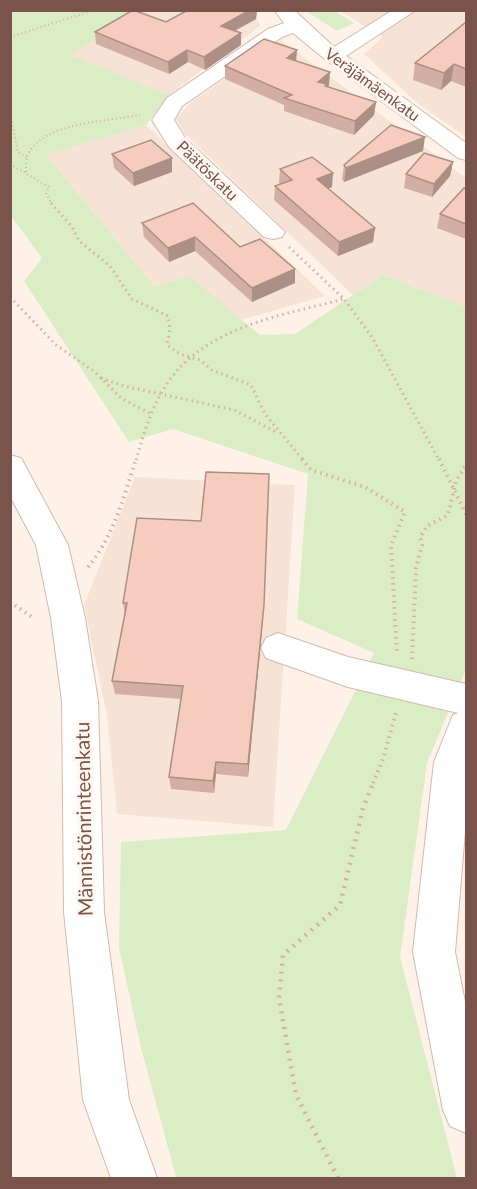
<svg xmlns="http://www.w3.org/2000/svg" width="477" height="1189" font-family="Lato,sans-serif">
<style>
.residential{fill:#f6e3d6}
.green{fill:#dbedc5}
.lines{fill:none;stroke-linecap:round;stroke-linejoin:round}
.minor-casing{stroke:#d3baaf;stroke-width:2}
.path-far3{stroke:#daaea0;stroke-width:2;stroke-dasharray:1 3;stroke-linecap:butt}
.path-far2{stroke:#daaea0;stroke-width:3;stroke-dasharray:1.5 4;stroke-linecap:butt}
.path-far1{stroke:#daaea0;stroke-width:4;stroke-dasharray:1.5 4.5;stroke-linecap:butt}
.path{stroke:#daaea0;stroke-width:4.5;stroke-dasharray:2 6;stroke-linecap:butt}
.minor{fill:#fff;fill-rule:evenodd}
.wall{fill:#d3afa3}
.shaded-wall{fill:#ac8f85}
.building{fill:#f5ccbe;stroke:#ac8f85;stroke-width:1.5}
.labels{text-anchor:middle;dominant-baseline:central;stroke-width:6;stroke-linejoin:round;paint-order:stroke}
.far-street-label{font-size:16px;fill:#7a544a;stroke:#fff7f0}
.street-label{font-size:20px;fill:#7a544a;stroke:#fff7f0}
</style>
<rect width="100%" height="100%" fill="#fef2e8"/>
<path class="residential" d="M139 11H253L260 26 169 95 69 55Z
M340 11H466V137L416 102 364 54 383 37Z
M281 40 466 178V307L383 275 353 295 185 134 176 119 190 103Z
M146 125 325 296 241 320 189 277 155 287 46 155Z
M135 477 295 485 273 827 117 814 107 715 84 605Z"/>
<path class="green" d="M11 11H139L70 55 169 95 146 125 46 155 155 287 189 276 260 335 295 334 383 275 466 307V669L427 763 400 957 457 1178 176 1177 141 1048 119 948 121 842 286 830 374 653 297 619 308 474 173 429 129 442 24 281 42 258 11 216Z
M306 11H334L354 23 337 31Z"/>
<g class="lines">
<defs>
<path id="minor" d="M274 10H294L334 47 393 10H416L346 56 466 143V160L458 158 326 60 293 33 282 37 182 106 174 120 185 138 285 232 282 237 273 239 264 237 169 147 152 120 167 98 268 29 284 23Z
M10 455 21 458 68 545 85 618 98 701 104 912 129 1100 157 1178H111L83 1100 64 912 62 701 51 618 36 545 10 496Z
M278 633 348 657 466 684V819L455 952 466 1007V1133L450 1126 443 1110 413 952 434 762 453 715 458 713 348 687 266 658 261 648 266 638Z"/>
</defs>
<use href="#minor" class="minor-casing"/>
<path class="path-far3" d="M10 37 94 10
M10 114 18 152 27 158
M10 164 49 187 46 193 52 204
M26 172C26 166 26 159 28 154 44 122 109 121 140 115"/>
<path class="path-far2" d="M51 203 72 227 79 241 110 266 132 299 168 316 170 329 167 345 180 354 200 360 212 370 251 385 265 414 303 460
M289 247 344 299 372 337 439 460
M10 297 56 345 95 372 121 398 151 414
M101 378 124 386 234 410 276 432
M136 460C145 430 154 398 175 373 215 325 287 314 344 299"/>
<path class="path-far1" d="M302 459 311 470 365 487 405 512 391 545 397 654
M439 459 466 514
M88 567C114 536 124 496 136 459
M10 602 35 619
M412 659 416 568 422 545 420 537 427 526 448 515 456 481 466 465
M373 783 383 759 396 713"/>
<path class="path" d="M338 1178 296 1095 279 998 283 955 340 905 363 808 374 781"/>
<use href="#minor" class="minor"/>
</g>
<path class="wall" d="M188 10H257L256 19 235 31 241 45 205 70 188 62 169 74 96 44 95 32 166 22Z
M466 22V87L451 81 441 90 413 80 415 63Z
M296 61 329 85 328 87 376 102 374 115 354 135 284 111V105L225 79V66Z
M423 151 344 182 342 179 344 165Z
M112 154 172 172 134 186 114 168Z
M453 162 450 176 432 197 404 188 406 174Z
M280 169 332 187 328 188 375 228 373 242 338 256 274 200 275 186 280 184 279 183Z
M466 189V239L437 228 440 214Z
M142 223 240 247 295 283 252 302 195 251 169 262 144 237Z
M123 603 263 619 248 777 216 774 214 793 171 789 169 777 181 699 115 694 112 681 125 615Z"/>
<path class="shaded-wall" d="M250 10H257L256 19 221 38V26Z
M241 33V45L205 70 204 57Z
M187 50 188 62 169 74 168 62Z
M297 50 296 63 287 58Z
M454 64 451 81 441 90 444 73Z
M330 72 329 85 326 88 318 82Z
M376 102 374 115 354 135 355 121Z
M425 137 423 151 344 182 346 168Z
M172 158V172L134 186 133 173Z
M453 162 450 176 432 197 434 184Z
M333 173 332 187 316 193 317 179Z
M375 228 373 242 338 256 339 242Z
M195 237V251L169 262 168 248Z
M295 269V283L252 302V288Z
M269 474 263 619 248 777V764Z
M216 762V774L214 793 213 781Z"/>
<path class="building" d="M133 10 166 22 188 10H250L221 26 241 33 204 57 187 50 168 62 95 32Z
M466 22V69L454 64 444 73 415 63Z
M264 39 297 50 287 58 330 72 318 82 327 84 325 86 376 102 355 121 284 98 292 95 225 66Z
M391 125 425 137 346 168 344 165Z
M151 140 172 158 133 173 112 154Z
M424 153 453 162 434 184 406 174Z
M312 157 333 173 317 179 375 228 339 242 275 186 292 180 280 169Z
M464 188 466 189V224L440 214Z
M193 203 240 247 260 239 295 269 252 288 195 237 168 248 142 223Z
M206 472 269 474 264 605 248 764 216 762 213 781 169 777 183 686 112 681 127 603H123L137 518 201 521Z"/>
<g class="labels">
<g class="far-street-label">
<text transform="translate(373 84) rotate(36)">Veräjämäenkatu</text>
<text transform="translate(208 170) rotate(44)">Päätöskatu</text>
</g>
<g class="street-label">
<text transform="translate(83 819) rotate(-91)">Männistönrinteenkatu</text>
</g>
</g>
<rect width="477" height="1189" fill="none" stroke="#7a544a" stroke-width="24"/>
</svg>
